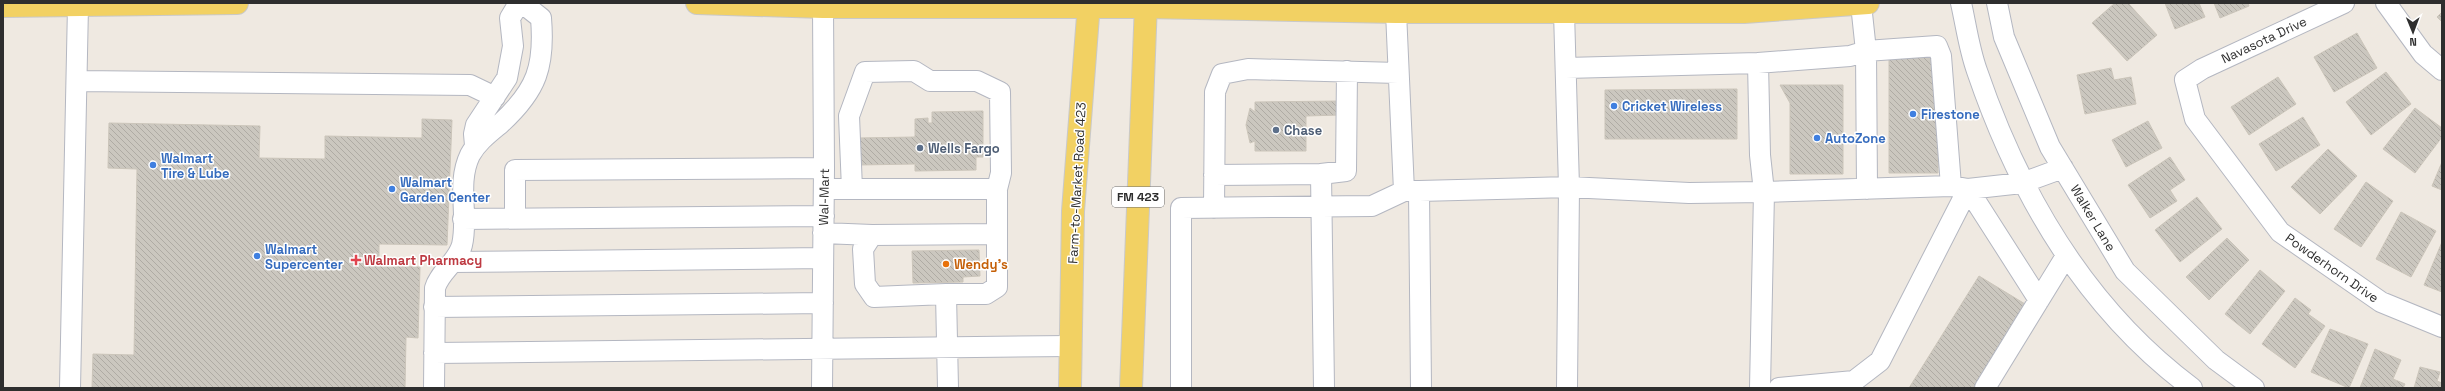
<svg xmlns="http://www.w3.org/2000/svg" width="2445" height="391" font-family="'Space Grotesk',sans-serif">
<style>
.building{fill:url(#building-back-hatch);stroke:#cbc5ba}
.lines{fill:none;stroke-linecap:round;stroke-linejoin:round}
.minor-casing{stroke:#b4b7c1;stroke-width:22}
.major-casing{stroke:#c9c9c9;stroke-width:24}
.minor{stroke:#fff;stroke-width:20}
.major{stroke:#f2d163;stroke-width:22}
.shop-dot{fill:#3f7fe0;stroke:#fff;stroke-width:1.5}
.service-dot{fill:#5c6f8a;stroke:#fff;stroke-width:1.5}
.health-dot{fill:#e0444e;stroke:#fff;stroke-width:1.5}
.food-dot{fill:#e8710a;stroke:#fff;stroke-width:1.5}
.labels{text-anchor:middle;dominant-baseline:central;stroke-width:3;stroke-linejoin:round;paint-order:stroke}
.shield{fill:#fff;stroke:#6d6d6d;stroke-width:1}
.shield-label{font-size:12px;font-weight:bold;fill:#2e2e2e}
.street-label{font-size:13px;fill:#2e2e2e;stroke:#fff}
.shop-label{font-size:13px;font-weight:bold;fill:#366cbe;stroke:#fff;text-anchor:start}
.service-label{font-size:13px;font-weight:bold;fill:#4e5e75;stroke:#fff;text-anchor:start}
.health-label{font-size:13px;font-weight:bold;fill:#be3a42;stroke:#fff;text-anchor:start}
.food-label{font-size:13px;font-weight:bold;fill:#c56008;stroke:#fff;text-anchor:start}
</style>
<defs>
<pattern id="building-back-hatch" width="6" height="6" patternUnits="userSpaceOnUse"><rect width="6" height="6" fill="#cbc7bf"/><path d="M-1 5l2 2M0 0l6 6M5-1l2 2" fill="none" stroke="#afaba4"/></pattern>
</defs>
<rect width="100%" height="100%" fill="#efe9e1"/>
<path class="building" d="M2115 3H2128L2157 35 2127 61 2092 23Z
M2165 3H2199L2205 17 2175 29Z
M2214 3H2248L2249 6 2220 18Z
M2442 12V22L2437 17Z
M2357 33 2377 68 2334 92 2314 57Z
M1889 55 1938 56V173H1889Z
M2111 68 2114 80 2131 77 2136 104 2085 114 2077 75Z
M2386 72 2411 104 2371 135 2346 102Z
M2278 77 2296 104 2249 135 2231 107Z
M1780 85H1843V174H1790V103Z
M1737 89V139H1605V90Z
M1340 101V115L1306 116V151H1255V141L1250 143 1246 125 1250 108 1255 112V102Z
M2415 108 2442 128V137L2415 173 2383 149Z
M983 111V157H976V170L915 171V164L858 165V138L915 137V119L928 118V123H932V112Z
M2303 117 2320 145 2276 171 2259 144Z
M422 119 452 120 447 245 379 244V266L420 267 418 338 406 337 405 388H92L93 354 134 355 137 169 108 168 109 123 260 126 259 158 325 159V136L422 138Z
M2148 121 2162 148 2126 167 2112 140Z
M2328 149 2357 176 2320 214 2291 187Z
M2170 157 2185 180 2170 190 2177 201 2150 218 2128 185Z
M2442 162V190L2432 186Z
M2366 182 2393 201 2361 247 2334 229Z
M2197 197 2222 229 2180 262 2155 230Z
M2401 212 2436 231 2411 277 2376 259Z
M2227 238 2249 260 2209 300 2186 277Z
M2442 242V292L2424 285Z
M979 250 980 276 963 277V282L913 283 912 251Z
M2260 270 2285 291 2250 334 2225 314Z
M1979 276 2030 307 1981 388H1909Z
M2295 298 2311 310 2308 314 2325 326 2295 368 2262 344Z
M2330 329 2368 344 2349 388 2311 372Z
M2375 349 2401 360 2393 379 2405 384 2403 388H2360Z
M2420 367 2440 372 2437 381 2442 383V388H2414Z"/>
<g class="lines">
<defs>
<path id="minor" d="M1961 3C1966 25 1969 49 1977 71 2019 194 2086 309 2192 388
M1997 3 2004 37 2050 147 2125 271 2216 360 2254 388
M2344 3 2202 69 2185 80 2195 119 2280 232 2381 302 2442 327
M2386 3 2423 54 2442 70
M1396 12 1404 191
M1564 12 1569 187 1567 388
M1566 68 1758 63
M77 81 470 85 495 97
M475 145 474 134 476 125 507 78 513 46 510 18 519 3
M1321 174 1346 171 1347 71
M1214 175 1321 174 1324 388
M824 189H997V287L986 294H946L948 388
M852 189 849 116 865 72 914 71 930 81H977L1000 92 1001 173 997 189
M1867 189 1866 51 1937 46 1941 56 1951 186
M1968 189 2039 300
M1419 191 1421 388
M1214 208 1215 92 1222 74 1248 69 1398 73
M515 218V170L824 168
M463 219 824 216
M823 233 872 235
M453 262 823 258
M946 294 874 297 865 284 863 249 872 235 997 234
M434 307 823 303
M434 353 1071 346
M70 388 78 6
M434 388 435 288C440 271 457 263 462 245 469 216 456 184 470 155 477 142 489 133 501 123 537 90 545 66 541 18L522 3
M822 388 824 168 823 7
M1181 388V208L1372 206 1404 191H1419L1569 187 1689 193 1764 192 1951 186 1968 189 2022 183 2063 168
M1760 388 1764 192 1760 155 1758 63 1850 56 1866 51 1861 4
M1779 388 1854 381 1880 361 1968 189
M1985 388 2066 256"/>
<path id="major" d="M697 3 823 7H1145L1396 12H1744L1868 3
M3 6 237 3
M1070 388 1073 211 1089 3
M1131 388 1146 3"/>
</defs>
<use href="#minor" class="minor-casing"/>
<use href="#major" class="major-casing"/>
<use href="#minor" class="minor"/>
<use href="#major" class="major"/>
</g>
<g class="shop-dot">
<circle cx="1614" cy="106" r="4"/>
<circle cx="1913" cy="114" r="4"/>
<circle cx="1817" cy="138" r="4"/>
<circle cx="153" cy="165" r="4"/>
<circle cx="392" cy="189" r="4"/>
<circle cx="257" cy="256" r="4"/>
</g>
<g class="service-dot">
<circle cx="1276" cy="130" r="4"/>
<circle cx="920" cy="148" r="4"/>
</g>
<path class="health-dot" d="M354 254h4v4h4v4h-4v4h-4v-4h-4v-4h4z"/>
<circle class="food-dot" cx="946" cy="264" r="4"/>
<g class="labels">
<rect class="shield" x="1112" y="187" width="52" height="20" rx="3"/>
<g class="shield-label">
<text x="1138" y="197">FM 423</text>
</g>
<g class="street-label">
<text transform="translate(2264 40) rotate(-25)">Navasota Drive</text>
<text transform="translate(1077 183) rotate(-87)">Farm-to-Market Road 423</text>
<text transform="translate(824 197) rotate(-89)">Wal-Mart</text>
<text transform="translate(2093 218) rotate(59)">Walker Lane</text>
<text transform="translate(2332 268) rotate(35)">Powderhorn Drive</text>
</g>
<g class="shop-label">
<text x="1622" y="106">Cricket Wireless</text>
<text x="1921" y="114">Firestone</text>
<text x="1825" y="138">AutoZone</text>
<text x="161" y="158">Walmart<tspan x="161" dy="15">Tire &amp; Lube</tspan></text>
<text x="400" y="182">Walmart<tspan x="400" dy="15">Garden Center</tspan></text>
<text x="265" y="249">Walmart<tspan x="265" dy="15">Supercenter</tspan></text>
</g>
<g class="service-label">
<text x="1284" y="130">Chase</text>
<text x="928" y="148">Wells Fargo</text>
</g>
<g class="health-label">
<text x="364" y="260">Walmart Pharmacy</text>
</g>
<g class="food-label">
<text x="954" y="264">Wendy's</text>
</g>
</g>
<rect width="2445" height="391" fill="none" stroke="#2e2e2e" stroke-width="8"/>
<g transform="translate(2413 32) rotate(179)" stroke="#ffffff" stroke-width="3" paint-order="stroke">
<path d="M0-3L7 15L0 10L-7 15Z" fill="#2e2e2e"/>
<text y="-6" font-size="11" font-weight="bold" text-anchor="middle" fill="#2e2e2e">N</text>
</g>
</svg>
